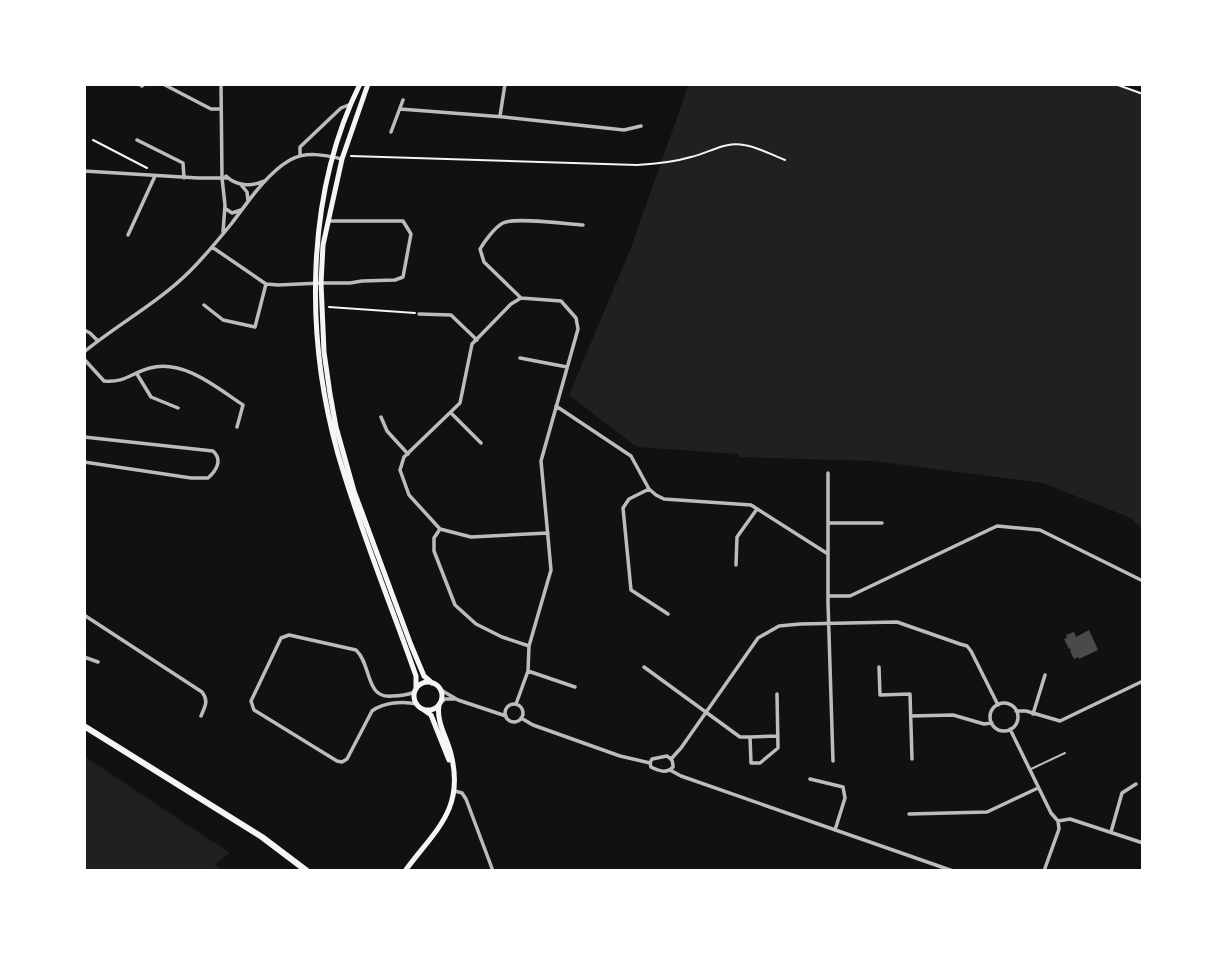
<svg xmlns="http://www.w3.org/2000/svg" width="1227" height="955" font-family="'Source Sans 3',sans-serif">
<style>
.green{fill:#202020}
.building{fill:#4a4a4a}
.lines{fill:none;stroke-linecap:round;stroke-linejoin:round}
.path{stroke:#f5f5f5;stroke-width:2}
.service{stroke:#bcbcbc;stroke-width:2}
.minor{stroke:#bcbcbc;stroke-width:3.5}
.secondary{stroke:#f5f5f5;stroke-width:5}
.primary{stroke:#f5f5f5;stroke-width:6}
</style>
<rect width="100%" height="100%" fill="#111"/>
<path class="green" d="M689 84H1117L1143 93V530L1131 518 1043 483 873 461 739 457 738 454 637 447 569 395 630 250Z
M84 756 230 853 215 864 222 871H84Z"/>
<path class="building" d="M1089 630 1098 650 1079 659 1078 657 1074 659 1070 651 1071 650 1070 648 1069 649 1064 639 1067 638 1066 635 1074 632 1076 637Z"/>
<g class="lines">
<path class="path" d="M1115 84 1143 94
M93 140 147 168
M351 156 637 165C655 164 674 162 691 157 709 153 725 141 744 145 758 147 772 155 785 160
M329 307 415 313"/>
<path class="service" d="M1031 769 1065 753"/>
<path class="minor" d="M139 84 142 86 144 84
M163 84 211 109H220
M221 84 222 178 225 205 223 232
M400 109 504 117 624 130 641 126
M500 116 505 84
M391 132 403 100
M137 140 183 163 184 178
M300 156V147L341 108 351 104
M84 171 198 178H227
M226 176C236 186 251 187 264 181
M242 186 247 192 248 201
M226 209 232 213 241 210
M128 235 155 176
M212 247 266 284 278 285 321 283H350L362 281 395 280 403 277 411 234 403 221H328
M521 298 511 304 472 344 460 403 404 457 400 470 409 495 440 529 434 538V551L455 605 476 624 502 637 529 646
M521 298 484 262 480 249C484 242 495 227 503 223 515 217 567 224 583 225
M204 305 223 320 255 327 266 284
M419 314 451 315 477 340
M84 330 90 333 98 341
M84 352C118 324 158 303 190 271 205 256 219 239 232 223 247 203 267 173 290 160 306 151 325 155 342 159
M520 358 567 367
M84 359 104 381C125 383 131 373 150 368 184 359 217 388 243 405L237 427
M137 374 151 397 178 408
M556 406 631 456 649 489 656 495 664 499 751 505 828 554V603L833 761
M451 413 481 443
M381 417 387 431 408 454
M84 437 213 451C223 460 216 471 208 478H191L84 462
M828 473V554
M649 489 629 499 623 508 631 590 668 614
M828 523H882
M440 529 471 537 548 533
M736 565 737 537 757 509
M828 596H850L997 526 1040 530 1143 581
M84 615 202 692C209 701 205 706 201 716
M84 657 98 662
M644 667 740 737H750L751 763H760L778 748 777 694
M879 667 880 695 910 694 912 759
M528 671 575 687
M441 690 458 700 506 716
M415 692C407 695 400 696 392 696 365 699 372 665 356 650L289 635 281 638 251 701 254 710 337 761 342 762 347 759 372 711C384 702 403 701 417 704
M441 702 445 699H456
M990 717a14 14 0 1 1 28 0a14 14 0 1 1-28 0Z
M516 704 528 671 529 646 551 570 541 461 578 329 576 318 561 301 521 298
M505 713a9 9 0 1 1 18 0a9 9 0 1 1-18 0Z
M1016 711H1026L1060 721 1143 681
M1033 714 1045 675
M911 716 953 715 984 724 992 723
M521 718 533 725 620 756 650 763
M1010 729 1051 813 1058 821 1059 829 1044 871
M750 737 778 736
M667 756C672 759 673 761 673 767 667 774 659 771 651 767L650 763 652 759Z
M671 759 681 748 758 638 779 626 800 624 897 622 960 644 967 646 971 651 998 705
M670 770 681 776 953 871
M810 779 843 787 845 798 835 830
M455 791 462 793 466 799 493 871
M909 814 987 812 1038 788
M1058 821 1070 819 1143 843
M1111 832 1122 793 1136 784"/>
<path class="secondary" d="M360 84C305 195 305 337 338 454 360 530 390 602 416 676V689
M368 84 342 159 323 245 321 283 324 352 330 394 336 427 354 491 411 645 424 676 432 683
M414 696a14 14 0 1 1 28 0a14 14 0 1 1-28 0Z
M424 710 431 715 449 760
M405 871C435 830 465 810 451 754 447 738 436 721 439 706"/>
<path class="primary" d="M84 726 262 837 307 871"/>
</g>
<rect width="1227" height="955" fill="none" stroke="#ffffff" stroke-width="172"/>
</svg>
